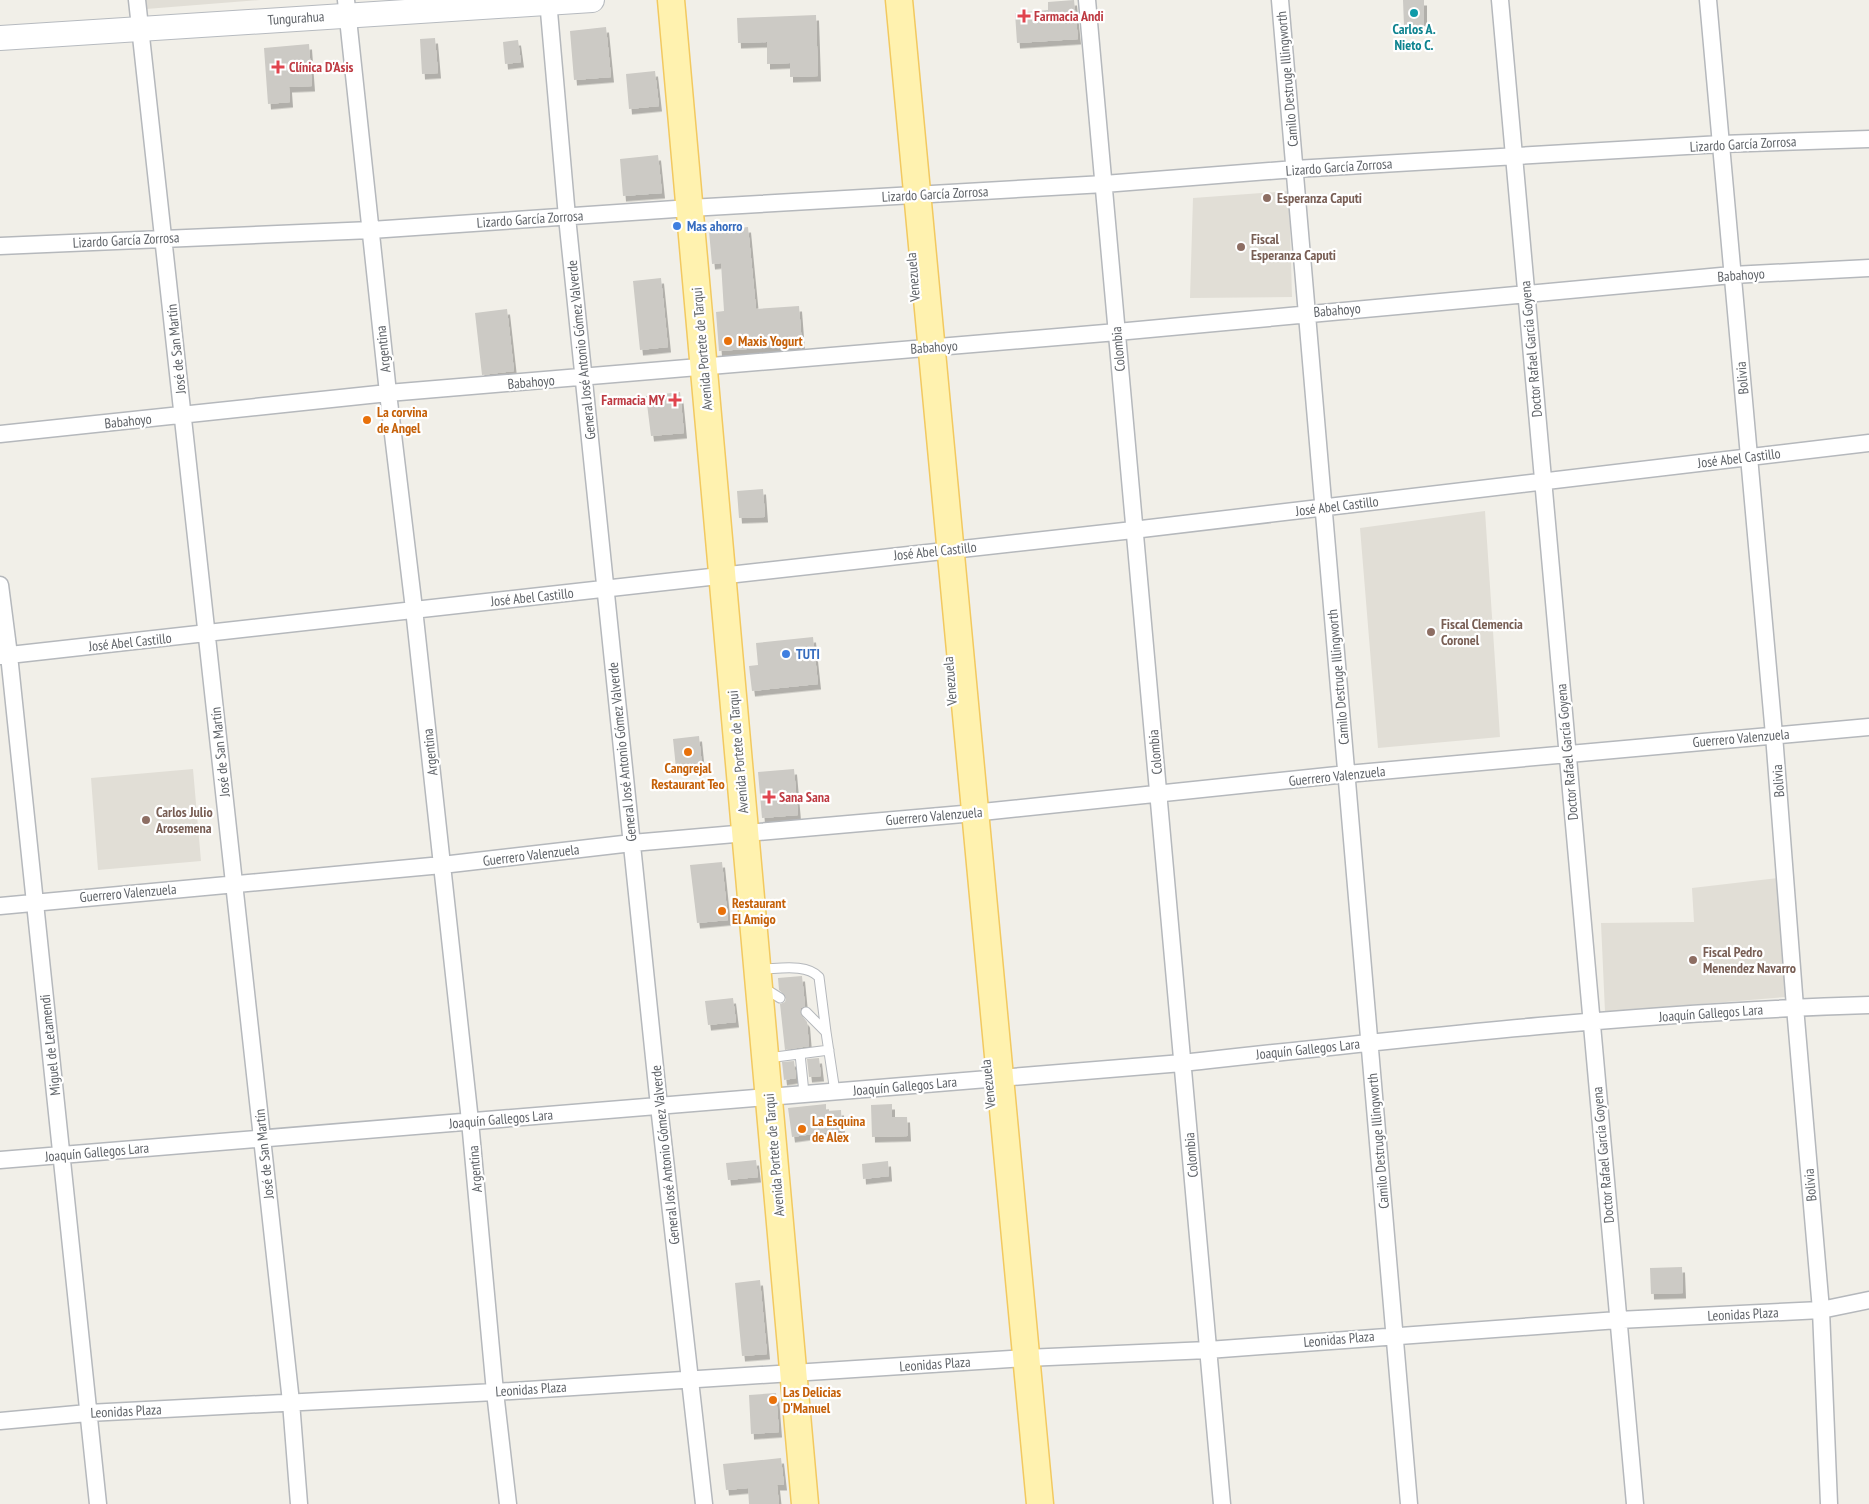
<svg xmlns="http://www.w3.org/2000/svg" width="1869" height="1504" font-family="'PT Sans Narrow',sans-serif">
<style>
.education{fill:#e1ded6}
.building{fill:#cccac5;filter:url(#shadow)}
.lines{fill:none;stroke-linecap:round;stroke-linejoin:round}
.lane-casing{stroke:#b5b8bc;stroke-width:11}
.street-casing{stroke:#b5b8bc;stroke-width:19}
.secondary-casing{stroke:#b6babf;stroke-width:26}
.primary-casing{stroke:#f2c960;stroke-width:29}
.lane{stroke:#fff;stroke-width:9}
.street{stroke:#fff;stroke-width:16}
.secondary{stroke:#fff;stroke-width:24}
.primary{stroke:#fff2af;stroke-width:26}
.culture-dot{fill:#0f9aa8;stroke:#fff;stroke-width:2}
.health-dot{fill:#e0444e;stroke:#fff;stroke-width:2}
.education-dot{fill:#8d6e63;stroke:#fff;stroke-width:2}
.shop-dot{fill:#3f7fe0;stroke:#fff;stroke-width:2}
.food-dot{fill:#e8710a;stroke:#fff;stroke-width:2}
.labels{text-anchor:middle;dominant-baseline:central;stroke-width:4.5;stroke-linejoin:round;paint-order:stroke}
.health-label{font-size:14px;font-weight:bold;fill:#be3a42;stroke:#fff;text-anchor:start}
.street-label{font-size:14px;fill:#5f6368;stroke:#fff}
.culture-label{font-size:14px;font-weight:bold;fill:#0d838f;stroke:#fff}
.education-label{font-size:14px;font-weight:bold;fill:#785e54;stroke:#fff;text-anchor:start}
.shop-label{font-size:14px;font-weight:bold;fill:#366cbe;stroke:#fff;text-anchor:start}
.food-label{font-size:14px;font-weight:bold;fill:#c56008;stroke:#fff;text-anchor:start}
</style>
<defs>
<filter id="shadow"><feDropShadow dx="3" dy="5.5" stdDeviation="0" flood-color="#0004"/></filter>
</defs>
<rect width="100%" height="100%" fill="#f1efe8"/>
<path class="education" d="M146 0H260L146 9Z
M1289 191 1292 297 1190 298 1193 198Z
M1485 511 1500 737 1378 748 1360 528Z
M193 769 201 861 98 870 91 778Z
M1778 878 1785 997 1605 1012 1601 923 1694 922 1692 888Z"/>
<path class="building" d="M1074 0 1078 39 1017 43 1015 13 1048 10V2Z
M1403 0H1424V25L1404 26Z
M816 15 818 76 790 77V63L767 64V42L738 43 737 18Z
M606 27 611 77 574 80 570 31Z
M435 38 438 73 422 74 420 39Z
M518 40 521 62 505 64 503 42Z
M309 44 312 86 289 87 290 102 268 104 264 48Z
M655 71 659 106 629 109 626 74Z
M658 155 662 193 623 196 620 159Z
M748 227 756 309 799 306 802 345 719 351 716 312 724 311 721 263 712 264 709 231Z
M661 278 668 347 640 350 633 281Z
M507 309 514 371 482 375 475 313Z
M680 392 684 433 651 436 646 396Z
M763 489 765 517 739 518 737 491Z
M813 637 818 684 752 691 749 666 758 665 756 643Z
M699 736 702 766 676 768 673 739Z
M794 769 798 815 762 818 758 772Z
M722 862 728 920 697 923 690 865Z
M802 976 805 1006 801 1008 800 1013 807 1022 809 1046 785 1050 780 1004 785 1002 786 998 785 995 779 990 778 978Z
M733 998 736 1022 708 1025 705 1001Z
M819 1058 821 1076 809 1077 807 1059Z
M794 1061 796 1078 784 1080 782 1062Z
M826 1104V1111L841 1110 842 1130 792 1137 788 1108Z
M892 1104V1117H907L908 1136 872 1137 871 1105Z
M756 1160 758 1177 728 1180 726 1163Z
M888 1161 889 1176 863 1179 862 1164Z
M1682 1267 1683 1293 1651 1294 1650 1268Z
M760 1280 767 1354 742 1356 735 1283Z
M776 1393 779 1432 751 1434 749 1395Z
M781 1458 784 1485H777L779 1504H749L748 1488 726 1490 723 1464Z"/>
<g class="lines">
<defs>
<path id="lane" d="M760 969C778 969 806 963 819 977L826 1032
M764 988 780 998
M806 1012 826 1032 835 1092
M800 1054 804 1093
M768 1058 829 1050"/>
<path id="street" d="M137 0 291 1402 299 1504
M346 0 388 393 414 609 470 1121 495 1392 508 1504
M548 0 567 217 659 1106 704 1504
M1087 0 1222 1504
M1280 0 1409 1504
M1500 0 1635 1504
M1708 0 1774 735 1795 1007 1821 1310 1829 1504
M0 246 371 230 690 208 1104 184 1295 169 1721 144 1869 139
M0 434 388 393 1117 332 1732 275 1869 268
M0 585 9 655 98 1504
M0 656 1133 530 1869 443
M0 906 442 865 632 843 963 814 1347 774 1869 727
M0 1160 1182 1063C1410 1038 1640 1012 1869 1005
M0 1421 88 1413 495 1392 1026 1358 1208 1350 1618 1320 1821 1310 1869 1300"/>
<path id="secondary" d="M0 38 592 0"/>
<path id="primary" d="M671 0 805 1504
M899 0 1040 1504"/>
</defs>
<use href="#lane" class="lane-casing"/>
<use href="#street" class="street-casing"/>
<use href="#secondary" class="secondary-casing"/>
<use href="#primary" class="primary-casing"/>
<use href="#lane" class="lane"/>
<use href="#street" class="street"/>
<use href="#secondary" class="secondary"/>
<use href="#primary" class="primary"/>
</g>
<circle class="culture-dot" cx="1414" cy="13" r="5"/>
<g class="health-dot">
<path d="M1021.5 8.5h5v5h5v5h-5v5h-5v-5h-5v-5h5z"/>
<path d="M275.5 59.5h5v5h5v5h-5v5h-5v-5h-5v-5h5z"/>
<path d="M672.5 392.5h5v5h5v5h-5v5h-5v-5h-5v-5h5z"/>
<path d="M766.5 789.5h5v5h5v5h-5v5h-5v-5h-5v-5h5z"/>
</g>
<g class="education-dot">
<circle cx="1267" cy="198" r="5"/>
<circle cx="1241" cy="247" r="5"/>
<circle cx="1431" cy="632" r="5"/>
<circle cx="146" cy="820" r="5"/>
<circle cx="1693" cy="960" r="5"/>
</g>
<g class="shop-dot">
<circle cx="677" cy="226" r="5"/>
<circle cx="786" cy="654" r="5"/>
</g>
<g class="food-dot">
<circle cx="728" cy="341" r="5"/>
<circle cx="367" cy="420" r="5"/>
<circle cx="688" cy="752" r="5"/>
<circle cx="722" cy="911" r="5"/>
<circle cx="802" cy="1129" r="5"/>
<circle cx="773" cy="1400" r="5"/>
</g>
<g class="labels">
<g class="health-label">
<text x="1034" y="16">Farmacia Andi</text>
<text x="289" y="67">Clínica D'Asis</text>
<text x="665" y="400" text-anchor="end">Farmacia MY</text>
<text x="779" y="797">Sana Sana</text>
</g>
<g class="street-label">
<text transform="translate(296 18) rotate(-4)">Tungurahua</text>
<text transform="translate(1287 79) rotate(-95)">Camilo Destruge Illingworth</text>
<text transform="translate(1743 144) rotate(-3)">Lizardo García Zorrosa</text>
<text transform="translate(1339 167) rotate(-4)">Lizardo García Zorrosa</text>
<text transform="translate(935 194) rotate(-3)">Lizardo García Zorrosa</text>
<text transform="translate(530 219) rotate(-4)">Lizardo García Zorrosa</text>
<text transform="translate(126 240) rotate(-3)">Lizardo García Zorrosa</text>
<text transform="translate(1741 275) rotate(-4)">Babahoyo</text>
<text transform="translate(913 277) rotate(-95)">Venezuela</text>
<text transform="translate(1337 310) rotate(-5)">Babahoyo</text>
<text transform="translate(934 347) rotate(-4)">Babahoyo</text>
<text transform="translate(176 349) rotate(-96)">José de San Martín</text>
<text transform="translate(383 349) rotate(-96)">Argentina</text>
<text transform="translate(702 349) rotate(-95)">Avenida Portete de Tarqui</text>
<text transform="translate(1118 349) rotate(-95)">Colombia</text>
<text transform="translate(1531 349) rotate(-95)">Doctor Rafael García Goyena</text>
<text transform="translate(581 350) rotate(-96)">General José Antonio Gómez Valverde</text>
<text transform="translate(1742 378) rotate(-95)">Bolivia</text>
<text transform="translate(531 382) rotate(-5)">Babahoyo</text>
<text transform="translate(128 421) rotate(-6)">Babahoyo</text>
<text transform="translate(1739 458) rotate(-7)">José Abel Castillo</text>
<text transform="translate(1337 506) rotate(-7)">José Abel Castillo</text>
<text transform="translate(935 551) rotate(-6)">José Abel Castillo</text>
<text transform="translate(532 597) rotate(-6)">José Abel Castillo</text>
<text transform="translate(130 642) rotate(-6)">José Abel Castillo</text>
<text transform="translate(1338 677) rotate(-95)">Camilo Destruge Illingworth</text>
<text transform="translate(950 681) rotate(-95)">Venezuela</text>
<text transform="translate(1741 738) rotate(-5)">Guerrero Valenzuela</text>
<text transform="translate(220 752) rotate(-96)">José de San Martín</text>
<text transform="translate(430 752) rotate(-96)">Argentina</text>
<text transform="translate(622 752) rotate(-96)">General José Antonio Gómez Valverde</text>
<text transform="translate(738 752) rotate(-95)">Avenida Portete de Tarqui</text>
<text transform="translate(1155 752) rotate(-95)">Colombia</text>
<text transform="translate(1567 752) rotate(-95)">Doctor Rafael García Goyena</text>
<text transform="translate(1337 776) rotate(-6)">Guerrero Valenzuela</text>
<text transform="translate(1778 781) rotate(-94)">Bolivia</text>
<text transform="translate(934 816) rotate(-5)">Guerrero Valenzuela</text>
<text transform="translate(531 855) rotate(-7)">Guerrero Valenzuela</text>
<text transform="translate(128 893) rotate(-5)">Guerrero Valenzuela</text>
<text transform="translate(1711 1013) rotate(-4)">Joaquín Gallegos Lara</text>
<text transform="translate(50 1045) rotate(-96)">Miguel de Letamendi</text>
<text transform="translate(1308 1049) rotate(-6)">Joaquín Gallegos Lara</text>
<text transform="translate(988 1084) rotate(-96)">Venezuela</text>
<text transform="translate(905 1086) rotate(-5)">Joaquín Gallegos Lara</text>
<text transform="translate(501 1119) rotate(-5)">Joaquín Gallegos Lara</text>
<text transform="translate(1378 1141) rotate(-95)">Camilo Destruge Illingworth</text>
<text transform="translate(97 1152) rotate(-5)">Joaquín Gallegos Lara</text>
<text transform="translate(264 1154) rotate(-96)">José de San Martín</text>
<text transform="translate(665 1155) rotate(-96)">General José Antonio Gómez Valverde</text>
<text transform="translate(774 1155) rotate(-95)">Avenida Portete de Tarqui</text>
<text transform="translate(1191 1155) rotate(-95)">Colombia</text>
<text transform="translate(1603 1155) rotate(-95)">Doctor Rafael García Goyena</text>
<text transform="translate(475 1169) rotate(-95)">Argentina</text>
<text transform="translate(1810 1185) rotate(-95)">Bolivia</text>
<text transform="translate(1743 1314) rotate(-3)">Leonidas Plaza</text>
<text transform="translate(1339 1339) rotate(-5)">Leonidas Plaza</text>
<text transform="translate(935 1364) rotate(-4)">Leonidas Plaza</text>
<text transform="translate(531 1389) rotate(-4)">Leonidas Plaza</text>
<text transform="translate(126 1411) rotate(-3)">Leonidas Plaza</text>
</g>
<g class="culture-label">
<text x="1414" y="29">Carlos A.<tspan x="1414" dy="16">Nieto C.</tspan></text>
</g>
<g class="education-label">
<text x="1277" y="198">Esperanza Caputi</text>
<text x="1251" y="239">Fiscal<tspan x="1251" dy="16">Esperanza Caputi</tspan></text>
<text x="1441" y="624">Fiscal Clemencia<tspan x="1441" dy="16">Coronel</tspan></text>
<text x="156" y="812">Carlos Julio<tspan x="156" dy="16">Arosemena</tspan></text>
<text x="1703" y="952">Fiscal Pedro<tspan x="1703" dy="16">Menendez Navarro</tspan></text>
</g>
<g class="shop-label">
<text x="687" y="226">Mas ahorro</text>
<text x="796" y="654">TUTI</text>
</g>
<g class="food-label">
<text x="738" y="341">Maxis Yogurt</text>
<text x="377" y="412">La corvina<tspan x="377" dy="16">de Angel</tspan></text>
<text x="688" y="768" text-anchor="middle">Cangrejal<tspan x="688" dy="16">Restaurant Teo</tspan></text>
<text x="732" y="903">Restaurant<tspan x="732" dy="16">El Amigo</tspan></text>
<text x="812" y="1121">La Esquina<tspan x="812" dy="16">de Alex</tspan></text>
<text x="783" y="1392">Las Delicias<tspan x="783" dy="16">D'Manuel</tspan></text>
</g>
</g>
</svg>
